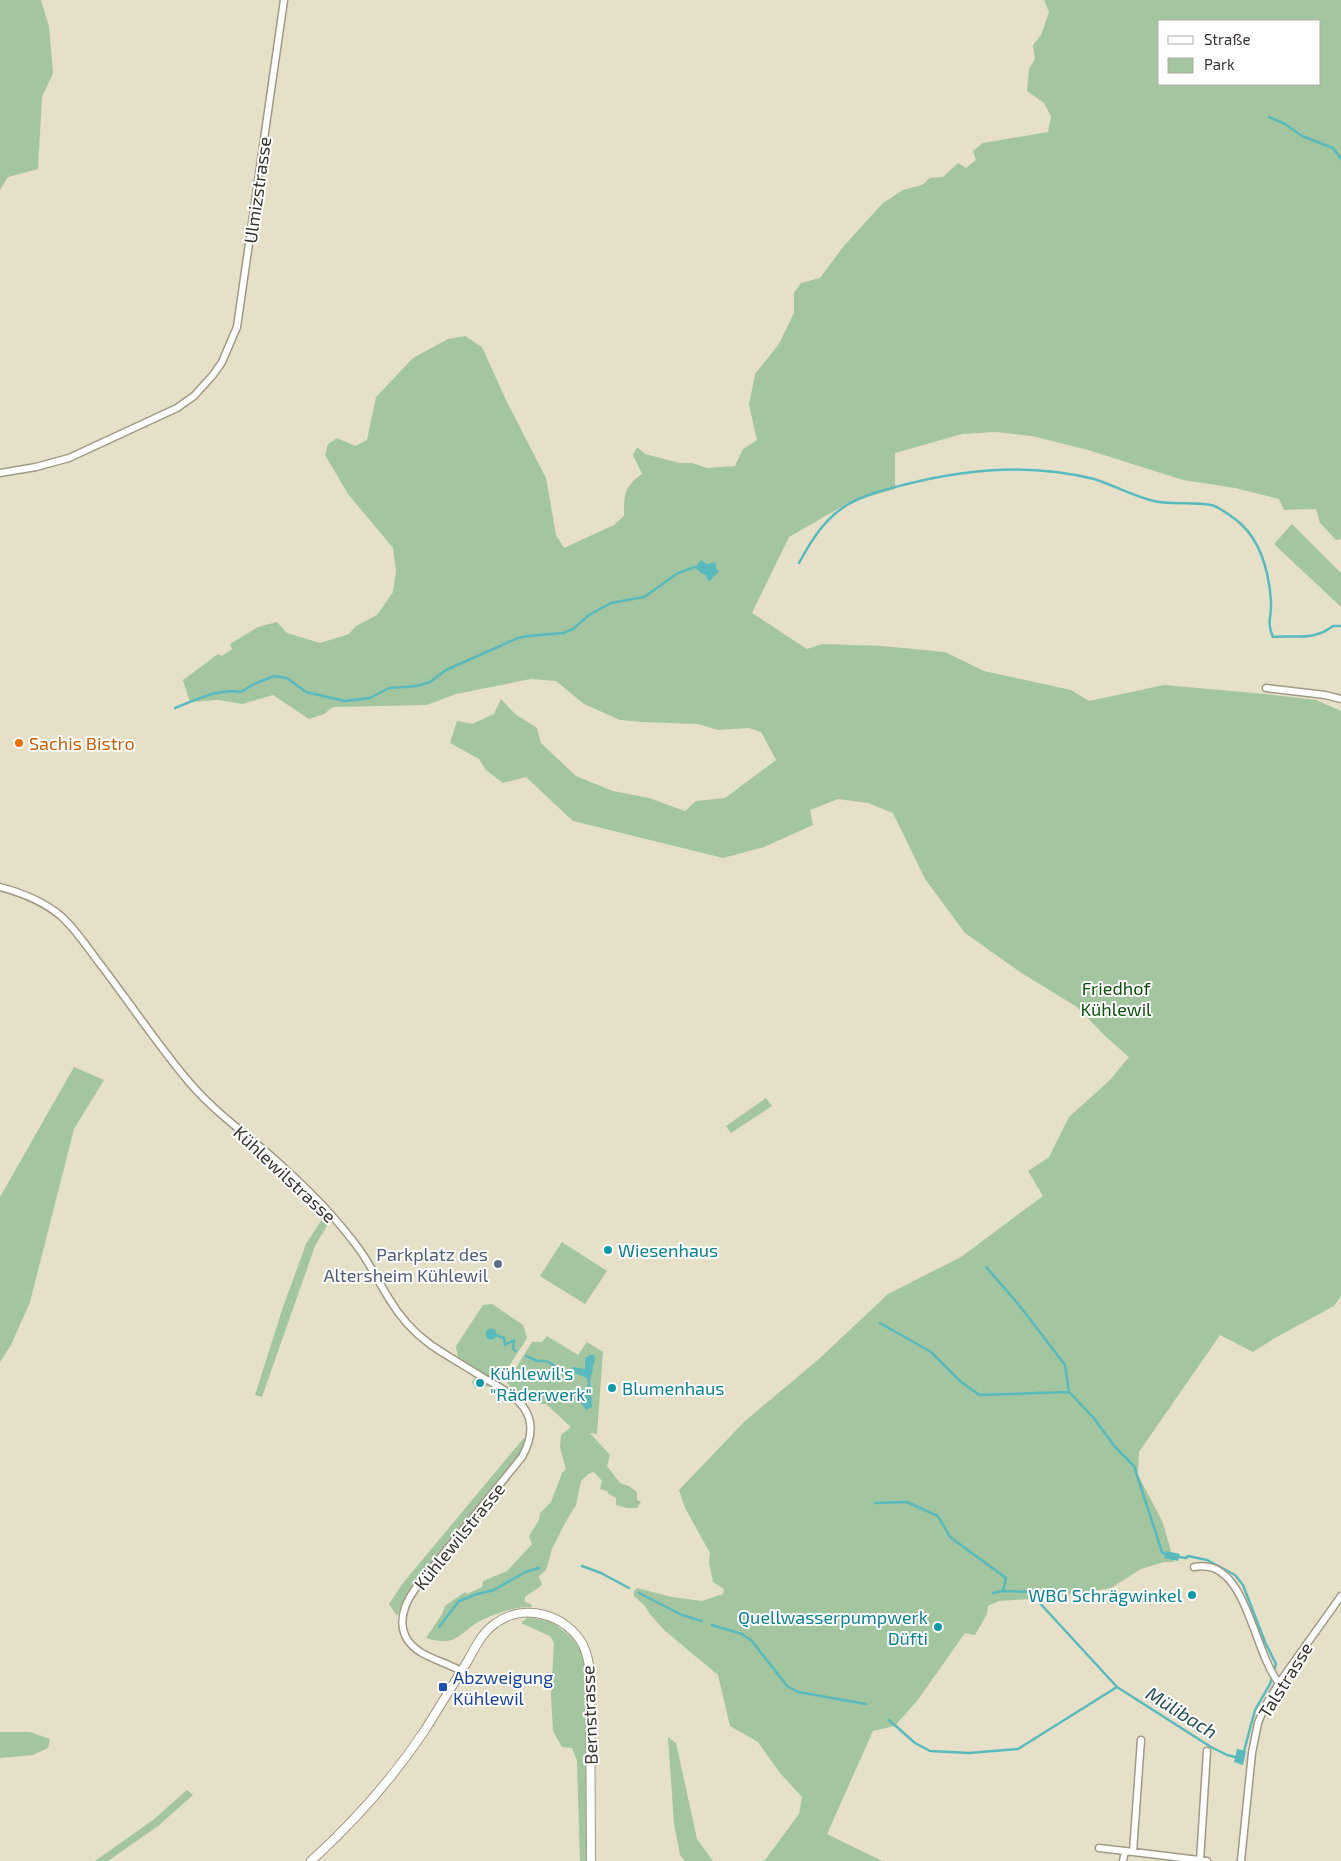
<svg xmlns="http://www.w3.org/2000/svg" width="1341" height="1861" font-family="'Exo 2',sans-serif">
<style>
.green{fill:#a3c59f;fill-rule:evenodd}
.water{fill:#59babd}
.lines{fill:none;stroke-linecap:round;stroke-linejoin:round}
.stream{stroke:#59babd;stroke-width:2.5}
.minor-casing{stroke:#a09a84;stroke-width:9}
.tertiary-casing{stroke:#a09a84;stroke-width:10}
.minor{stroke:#fff;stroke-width:6}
.tertiary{stroke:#fff;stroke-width:8}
.food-dot{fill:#e8710a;stroke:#fff;stroke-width:2}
.culture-dot{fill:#0f9aa8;stroke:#fff;stroke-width:2}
.service-dot{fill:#5c6f8a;stroke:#fff;stroke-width:2}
.transit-dot{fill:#1a4fb4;stroke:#fff;stroke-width:2}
.labels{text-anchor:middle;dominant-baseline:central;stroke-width:4;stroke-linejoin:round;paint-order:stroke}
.street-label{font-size:18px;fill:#36332a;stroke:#fff}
.food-label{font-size:18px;fill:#c56008;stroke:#fff;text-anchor:start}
.park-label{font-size:18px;fill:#0a4f05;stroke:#fff}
.culture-label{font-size:18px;fill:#0d838f;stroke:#fff;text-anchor:start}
.service-label{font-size:18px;fill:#4e5e75;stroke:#fff;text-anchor:end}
.transit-label{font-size:18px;fill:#164399;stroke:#fff;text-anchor:start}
.water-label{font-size:19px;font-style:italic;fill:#244f51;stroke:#fff}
</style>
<rect width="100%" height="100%" fill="#e6e0c9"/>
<path class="green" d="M0 0H41L49 27 53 73 42 97 38 169 8 177 0 190Z
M1044 0H1341V539L1336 540 1320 523 1316 509 1284 510 1279 499 1235 488 1183 480 1088 450 1032 436 996 432 962 434 895 453V489L850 502 789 537 752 613 807 649 822 644 882 646 945 652 984 671 1071 690 1089 701 1164 685 1265 694 1316 700 1341 711V1296L1334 1306 1273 1339 1253 1352 1220 1335 1139 1452 1138 1475 1163 1523 1174 1562H1164L1141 1569 1111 1588 1049 1598 999 1601 988 1606 987 1614 975 1635 965 1633 917 1701 895 1726 873 1731 827 1834 882 1861H762L765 1860 799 1814 802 1797 780 1773 758 1742 730 1726 718 1675 664 1630 649 1613 645 1606 634 1596V1591L637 1588 672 1597 702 1601 723 1594 724 1589 713 1582 709 1563 710 1553 685 1508 679 1490 745 1421 819 1359 888 1294 961 1257 1043 1196 1028 1171 1049 1157 1069 1117 1110 1080 1129 1057 1106 1037 1077 1007 1020 972 965 933 925 879 893 813 868 803 838 799 810 810 813 825 764 847 723 858 573 821 526 777 503 783 486 770 479 759 450 743 457 721 472 724 494 714 501 699 515 714 537 728 541 743 576 776 613 791 649 798 685 811 696 801 725 798 776 760 761 732 749 728 718 730 698 724 642 722 620 720 584 704 556 681 531 679 456 694 427 705 333 707 324 714 309 719 273 695 242 704 218 700 190 702 183 680 218 654 222 656 232 649 230 644 258 627 277 622 287 633 320 643 349 634 356 626 377 615 393 592 396 571 393 548 348 494 325 455 328 444 337 438 355 446 367 440 376 397 413 358 448 339 465 336 482 347 506 400 546 478 556 535 564 548 614 525 624 516C624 495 624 487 642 474L633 455 637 447 645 454 680 463H692L707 468 735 466 743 449 757 440 749 405 755 374 779 344 794 313V293L801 283 820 278 843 247 883 203 903 190 922 185 930 178 943 177 958 163 966 168 976 160 973 151 983 143 1048 132 1051 116 1044 103 1027 91 1029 69 1035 59 1033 45 1041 35 1049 12ZM1160 21H1320V84H1160Z
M1292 524 1341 573V607L1274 544Z
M74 1067 104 1080 74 1129 30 1302 11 1345 0 1362V1197Z
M766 1098 772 1106 731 1133 726 1126Z
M326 1213 331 1219 315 1246 262 1397 255 1395 283 1307 306 1244Z
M562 1242 607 1271 585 1304 540 1276Z
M492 1304 523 1325 527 1338 502 1377 493 1379 458 1358 456 1346 483 1305Z
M547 1336 578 1355 587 1342 603 1352 597 1434 590 1433 610 1455 607 1466 620 1483 629 1486 637 1492V1500L641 1502 637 1508H627L616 1505V1498L609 1494 607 1491 600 1489 602 1481 594 1472 588 1474 581 1481 576 1505 565 1523 552 1549 546 1570 539 1576 542 1585 525 1597V1602L531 1604 532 1607C516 1606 497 1613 482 1620 458 1632 459 1648 426 1638L442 1614 445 1606 465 1592 467 1594 482 1587 483 1581 507 1571 532 1544 529 1536 539 1520 540 1513 551 1502 562 1473 566 1469 560 1448 561 1435 571 1427 546 1404H542L511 1388 507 1382 532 1342H542Z
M478 1378 489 1384V1386L475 1388 472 1382 474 1379Z
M526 1438 525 1444 519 1455 406 1597 397 1616 389 1604 403 1583 523 1439Z
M528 1617 552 1622 571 1637 582 1652 587 1673V1861H580L577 1761 572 1748 562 1747 553 1731 551 1696 554 1643 550 1636 521 1623Z
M0 1732H30L50 1739 48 1748 33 1755 0 1758Z
M668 1737 676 1743 697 1839 713 1861H685L680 1855 674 1824Z
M187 1790 193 1795 158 1826 108 1861H95L153 1820Z"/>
<path class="water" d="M701 560 707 564 716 562V569L719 571 710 581 706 578 707 576 701 573 695 567Z
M485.5 1334a5.5 5.5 0 1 1 11 0a5.5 5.5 0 1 1-11 0Z
M590 1355H594L595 1359C592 1366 593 1374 590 1379L592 1407 586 1410 579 1400 582 1392 588 1385 587 1378 570 1371 573 1367 585 1369V1358Z
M1166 1551 1180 1554 1178 1561 1164 1558Z
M1237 1749 1246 1751 1243 1765 1234 1762Z"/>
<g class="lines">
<path class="stream" d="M1269 117 1285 124 1302 136 1333 148 1341 159
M799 563C811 541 824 519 847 505 864 495 884 490 903 485 964 469 1032 463 1094 479 1113 485 1131 495 1150 500 1169 506 1191 501 1211 505 1218 506 1237 520 1242 525 1262 544 1269 575 1271 601 1272 618 1266 621 1273 637 1296 635 1314 641 1333 626H1341
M175 708C196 700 218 688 241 692L254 684 274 676 287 678 306 692 345 701 370 698 389 688 417 686 430 682 446 670 518 638 528 636 563 633 573 629 589 615 611 603 644 597 678 573 695 567
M986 1267 1019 1305 1065 1365 1069 1392 1093 1417 1115 1447 1134 1466 1162 1552 1165 1554
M880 1323 931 1352 960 1381 979 1395 1069 1392
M496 1335 504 1338 505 1345 514 1340 513 1349 516 1351
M526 1356 537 1361H546L562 1370 570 1371
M875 1503 907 1502 938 1516 950 1537 1006 1578 1003 1591 1035 1592
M1179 1557 1186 1558 1188 1556 1207 1560 1235 1575 1243 1585 1265 1642 1276 1664 1270 1684 1255 1710 1244 1751
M582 1566 601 1573 629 1588
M639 1593 682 1615 702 1621
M993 1593 1003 1591
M1037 1600 1117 1687 1211 1747 1227 1755 1235 1757
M712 1625 742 1634 752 1641 787 1686 798 1692 866 1704
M439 1627 459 1601 477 1594 494 1590 525 1572 539 1568
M889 1720 915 1743 930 1751 969 1753 1018 1749 1117 1687"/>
<defs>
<path id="minor" d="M0 473 36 467 69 458 177 408 194 396 213 375 222 362 237 327 284 0
M1266 688 1325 695 1341 699
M0 887C23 893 43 901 61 916 75 929 86 945 97 960 128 1000 156 1043 189 1082 217 1115 251 1137 282 1166 310 1191 337 1219 359 1249 370 1264 378 1281 388 1297 399 1316 413 1332 431 1345 447 1356 465 1366 482 1377 516 1396 546 1413 522 1457L415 1589C399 1611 395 1637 422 1653 434 1660 449 1664 461 1671
M1194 1567C1200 1566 1207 1566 1213 1568 1248 1580 1256 1655 1279 1683
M1099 1848 1125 1851
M1133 1852 1141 1740
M1123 1861 1125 1851 1207 1861
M1200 1861 1207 1751
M1241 1861 1252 1753 1258 1723 1264 1708 1279 1683 1341 1596"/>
<path id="tertiary" d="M311 1861C354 1822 393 1778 425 1730 439 1707 453 1685 467 1662 475 1648 482 1632 496 1623 525 1602 567 1615 583 1645 588 1655 589 1664 590 1675L591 1861"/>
</defs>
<use href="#minor" class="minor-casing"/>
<use href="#tertiary" class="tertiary-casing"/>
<use href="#minor" class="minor"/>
<use href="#tertiary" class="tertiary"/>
</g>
<circle class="food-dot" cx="19" cy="743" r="5"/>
<g class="culture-dot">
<circle cx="608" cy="1250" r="5"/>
<circle cx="480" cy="1383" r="5"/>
<circle cx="612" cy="1388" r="5"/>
<circle cx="1192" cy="1595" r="5"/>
<circle cx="938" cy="1627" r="5"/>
</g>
<circle class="service-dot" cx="498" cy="1264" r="5"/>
<rect class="transit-dot" x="438" y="1682" width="10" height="10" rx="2.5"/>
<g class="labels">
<g class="street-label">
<text transform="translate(257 190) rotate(-82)">Ulmizstrasse</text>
<text transform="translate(285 1174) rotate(43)">Kühlewilstrasse</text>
<text transform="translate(459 1536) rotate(-51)">Kühlewilstrasse</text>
<text transform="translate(1285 1680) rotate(-58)">Talstrasse</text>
<text transform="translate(589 1715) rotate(-92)">Bernstrasse</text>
</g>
<g class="food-label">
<text x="29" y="743">Sachis Bistro</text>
</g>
<g class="park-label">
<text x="1116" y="988">Friedhof<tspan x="1116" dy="21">Kühlewil</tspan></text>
</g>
<g class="culture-label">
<text x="618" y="1250">Wiesenhaus</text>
<text x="490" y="1373">Kühlewil's<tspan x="490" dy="21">"Räderwerk"</tspan></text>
<text x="622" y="1388">Blumenhaus</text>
<text x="1182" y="1595" text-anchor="end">WBG Schrägwinkel</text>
<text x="928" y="1617" text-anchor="end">Quellwasserpumpwerk<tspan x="928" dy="21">Düfti</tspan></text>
</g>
<g class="service-label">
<text x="488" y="1254">Parkplatz des<tspan x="488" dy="21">Altersheim Kühlewil</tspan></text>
</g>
<g class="transit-label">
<text x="453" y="1677">Abzweigung<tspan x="453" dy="21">Kühlewil</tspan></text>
</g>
<g class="water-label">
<text transform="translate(1182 1712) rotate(32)">Mülibach</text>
</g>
</g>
<rect x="1158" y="20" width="162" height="65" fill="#ffffff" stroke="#afadaa"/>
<rect x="1168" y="36" width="25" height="8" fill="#ffffff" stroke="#afadaa"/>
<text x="1204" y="45" font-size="15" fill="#36332a">Straße</text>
<rect x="1168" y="58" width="25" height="15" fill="#a3c59f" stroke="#afadaa"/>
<text x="1204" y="70" font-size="15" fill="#36332a">Park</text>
</svg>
